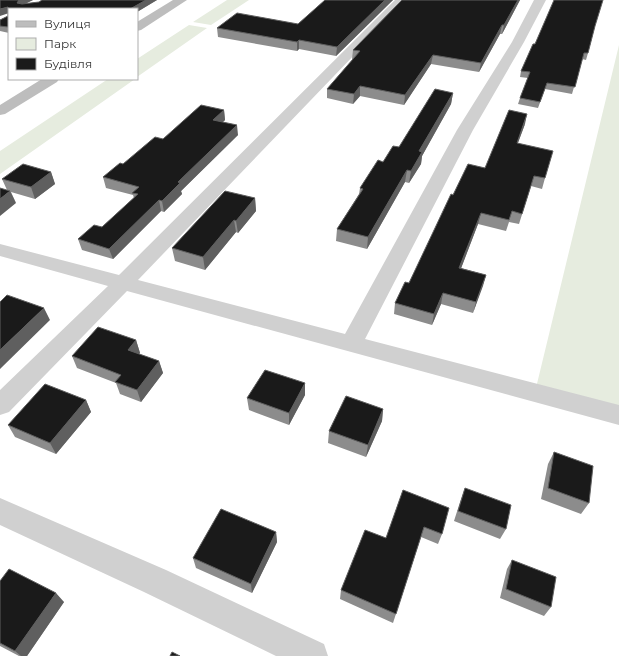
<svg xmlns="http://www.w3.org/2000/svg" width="619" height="656" font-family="Montserrat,sans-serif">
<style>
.green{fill:#e6ecdf}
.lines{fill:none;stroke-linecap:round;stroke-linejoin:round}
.street{fill:#d0d0d0;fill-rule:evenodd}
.secondary{fill:#bdbdbd;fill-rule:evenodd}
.wall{fill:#8c8c8c}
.shaded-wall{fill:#5f5f5f}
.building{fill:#1a1a1a;stroke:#5f5f5f}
</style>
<rect width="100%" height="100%" fill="#fff"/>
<path class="green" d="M227 0H249L211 25 193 22Z
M189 25 207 28 137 77V59Z
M619 45V415L535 392Z
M108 79H135L0 174V151Z"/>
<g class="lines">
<path class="street" d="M395 0H407L138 280 345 334 457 130 512 42 534 0H546L524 42 473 130 365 339 619 405V425L127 291 9 412 0 415V390L108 286 0 256V244L119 275Z
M0 498 166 570 324 644 328 656H276L144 592 0 525Z"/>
<path class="secondary" d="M173 0H187L141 30 137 31V22Z
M42 79H59L57 82 5 114 0 115V105Z"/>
</g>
<path class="wall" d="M0 0H33L24 4 39 2 42 0H157L137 12V9H9V33L0 31V20L8 16V13Z
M325 0H393L336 56 299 49 297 51 218 37 217 28 298 24Z
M402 0H520L502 34H500L479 72 431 64 404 105 360 96 353 104 327 98V89L353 59H352L353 50Z
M595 26 588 53 586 60 582 59 572 94 545 89 538 108 518 104 520 98 528 78 520 77 521 71 535 44Z
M453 93 451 104 422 156 421 164 409 183 405 182 367 249 336 241 337 229 359 194 360 188 399 147Z
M224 110 225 120 223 122 238 135 181 191 182 194 164 212 161 211 113 259 82 250 78 239 102 227 134 198 133 195 106 188 103 177 163 139Z
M525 124 518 143 545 178 542 189 531 186 519 224 509 222 506 231 478 224 461 268 486 275 473 313 441 304 432 325 394 314 395 303 409 283 453 195 485 168Z
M51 172 55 184 35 199 11 192 16 203 7 190 2 179Z
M255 198 256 211 238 233 236 232 205 270 175 261 172 248Z
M136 340 140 353 138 354 159 361 163 373 141 402 120 394 116 383 77 368 72 356Z
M305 383V395L289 425 249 410 247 398Z
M86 400 91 412 56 454 15 437 8 425Z
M383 409 382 421 366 457 328 443 329 431Z
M554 452 589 503 581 514 541 499 548 464Z
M465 488 506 529 500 539 454 521 461 499Z
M403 490 442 534 438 544 421 537 393 623 340 599 341 590 386 538Z
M276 532 277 542 252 593 196 568 193 558Z
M512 560 551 607 544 616 500 598 507 569Z
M0 581 64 602 27 656H19L0 646Z"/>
<path class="shaded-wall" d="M19 0H33L21 6 17 3Z
M146 0H157L137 12V9H130Z
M385 0H393L336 56 337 47Z
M518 0H520L502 34 504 25Z
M8 7 9 13 0 16V9Z
M502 25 500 34 479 72 481 63Z
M299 40V49L297 51V42Z
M433 55 431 64 404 105 405 95Z
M360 86V96L353 104 354 94Z
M453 93 451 104 422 156 421 164 409 183 411 171 419 151Z
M224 110 225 120 214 130 213 120Z
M527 114 525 124 514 153 517 143Z
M237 125 238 135 181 191 182 194 164 212 162 201 178 182Z
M407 170 405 182 367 249 368 237Z
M51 172 55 184 35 199 31 187Z
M10 191 16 203 0 216V199Z
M255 198 256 211 238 233 236 221Z
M159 200 161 211 113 259 109 249Z
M481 213 478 224 457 279 459 268Z
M234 220 236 232 205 270 203 257Z
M486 275 483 286 473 313 476 302Z
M443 293 441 304 432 325 434 314Z
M44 308 50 320 0 369V350Z
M136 340 140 353 132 362 128 350Z
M159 361 163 373 141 402 137 390Z
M305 383V395L289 425V413Z
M86 400 91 412 56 454 50 443Z
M383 409 382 421 366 457 368 445Z
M276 532 277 542 252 593 251 584Z
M56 593 64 602 27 656H21L15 651Z"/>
<path class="building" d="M0 0H19L17 3 22 4 39 2 42 0H146L130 9H9V27H8L0 26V20L8 16V7L0 9Z
M325 0H385L337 47 299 40 297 42 217 28 237 13 298 24Z
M402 0H518L504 25H502L481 63 433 55 405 95 360 86 354 94 327 89 360 51 353 50Z
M554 0H603L595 26 588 53H584L575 87 547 83 540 102 520 98 530 72 521 71 533 44H535Z
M435 89 453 93 419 151 422 152 411 171 407 170 368 237 337 229 363 189 360 188 378 160 383 162 393 146 399 147Z
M201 105 224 110 213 120 237 125 178 182 180 183 162 201 159 200 109 249 78 239 94 225 102 227 138 194 132 193 139 187 103 177 120 163 123 164 155 137 163 139Z
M509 110 527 114 517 143 553 151 545 178 534 176 522 214 512 211 509 220 481 213 459 268 486 275 476 302 443 293 434 314 395 303 405 282 409 283 435 228 451 194 453 195 468 164 485 168Z
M23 164 51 172 31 187 2 179Z
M0 188 10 191 0 199Z
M225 191 255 198 236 221 234 220 203 257 172 248Z
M7 295 44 308 0 350V302Z
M98 327 136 340 128 350 159 361 137 390 115 382 121 375 72 356Z
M265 370 305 383 289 413 247 398Z
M45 384 86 400 50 443 8 425Z
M346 396 383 409 368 445 329 431Z
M554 452 593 466 589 503 548 488Z
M465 488 511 505 506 529 458 511Z
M403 490 449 508 442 534 424 527 396 614 341 590 365 530 386 538Z
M221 509 276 532 251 584 193 558Z
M512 560 556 577 551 607 506 589Z
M9 569 56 593 15 651 0 643V581Z
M172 652 180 656H170Z"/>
<rect x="8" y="8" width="130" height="72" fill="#ffffff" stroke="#adadad"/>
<rect x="16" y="21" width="20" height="6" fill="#bdbdbd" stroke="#adadad"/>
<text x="44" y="28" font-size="12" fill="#333333">Вулиця</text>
<rect x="16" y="38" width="20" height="12" fill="#e6ecdf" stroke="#adadad"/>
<text x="44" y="48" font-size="12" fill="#333333">Парк</text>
<rect x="16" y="58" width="20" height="12" fill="#1a1a1a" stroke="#adadad"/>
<text x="44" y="68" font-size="12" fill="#333333">Будівля</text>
</svg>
